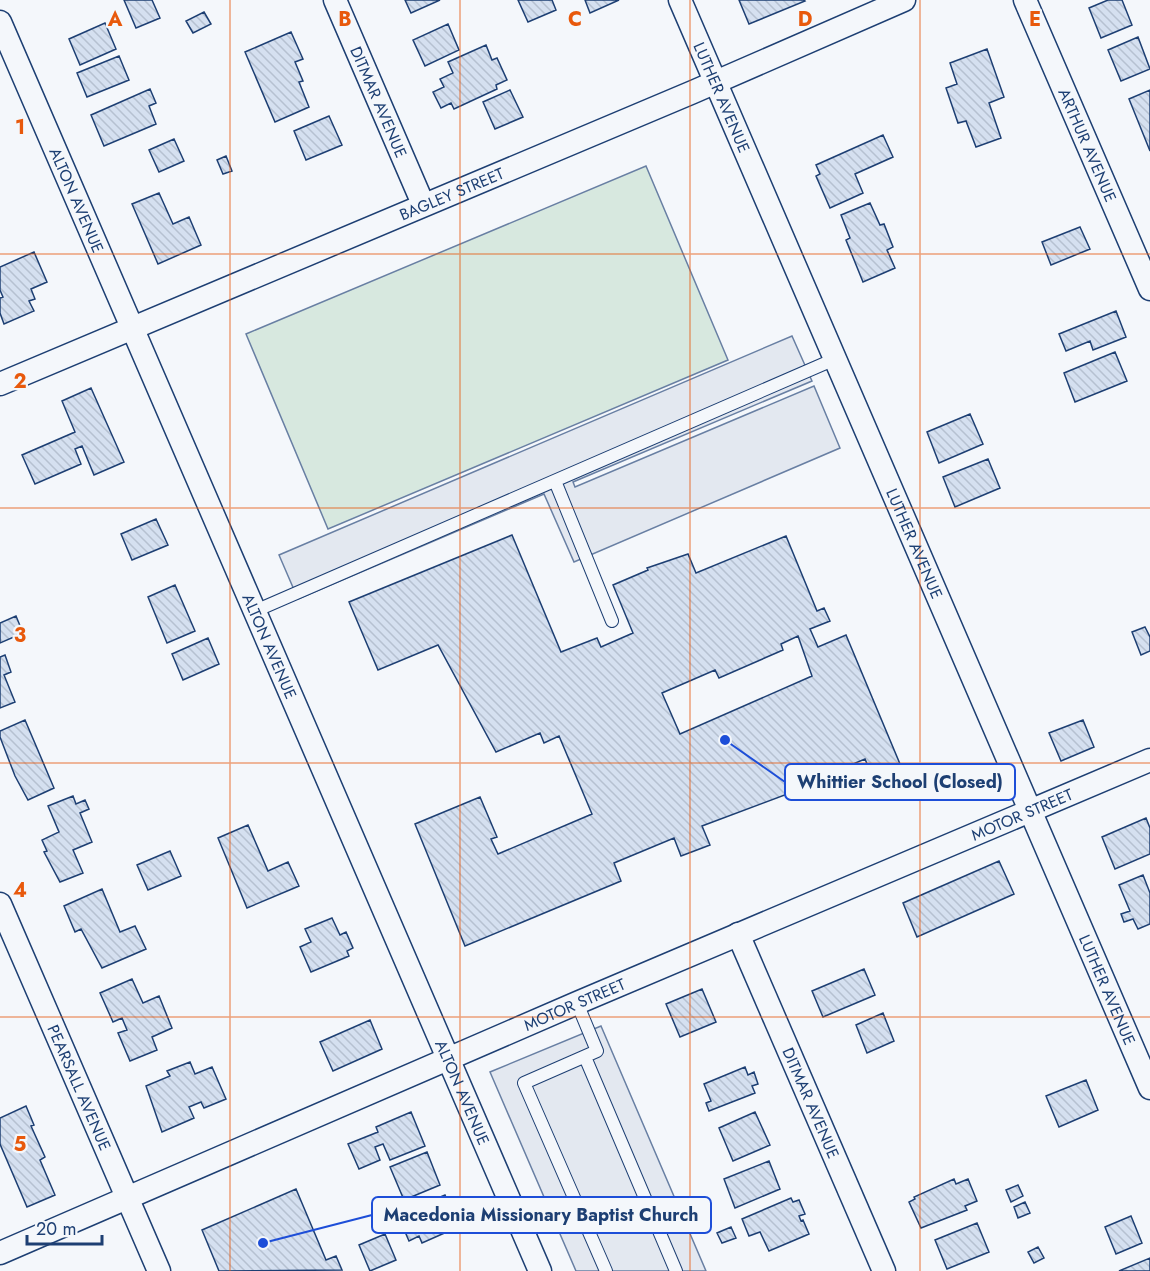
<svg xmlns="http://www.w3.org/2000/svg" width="1150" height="1271" font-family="Jost,sans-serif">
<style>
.grass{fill:#d7e8df;stroke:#687fa3;stroke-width:1.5}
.parking{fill:#e3e8f0;stroke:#687fa3;stroke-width:1.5}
.building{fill:url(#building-back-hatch);stroke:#1d3f73;stroke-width:1.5;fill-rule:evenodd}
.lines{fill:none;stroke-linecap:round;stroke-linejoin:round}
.lane-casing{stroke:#1d3f73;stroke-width:14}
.street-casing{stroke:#1d3f73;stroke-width:25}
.lane{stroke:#f4f7fb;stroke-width:12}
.street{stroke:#f4f7fb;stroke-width:22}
.grid{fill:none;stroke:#e8590c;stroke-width:1.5;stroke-opacity:0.55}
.labels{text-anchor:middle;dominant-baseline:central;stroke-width:4.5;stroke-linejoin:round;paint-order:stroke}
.street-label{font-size:16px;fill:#1d3f73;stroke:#f4f7fb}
.grid-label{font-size:20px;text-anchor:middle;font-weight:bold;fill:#e8590c;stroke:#f4f7fb;stroke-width:4.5;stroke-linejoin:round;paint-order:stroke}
.leader{fill:none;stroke:#1d4ed8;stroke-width:2}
.callout-dot{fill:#1d4ed8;stroke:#f4f7fb;stroke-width:2}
.callout{fill:#f4f7fb;stroke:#1d4ed8;stroke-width:2}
.callout-label{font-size:18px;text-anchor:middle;font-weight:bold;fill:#1d3f73}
</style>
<defs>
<pattern id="building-back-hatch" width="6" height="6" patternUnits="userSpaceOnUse" patternTransform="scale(1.5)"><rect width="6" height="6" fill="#d5e0f0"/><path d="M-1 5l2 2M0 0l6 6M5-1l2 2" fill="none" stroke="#b6c1d1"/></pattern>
</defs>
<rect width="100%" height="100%" fill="#f4f7fb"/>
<path class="grass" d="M646 166 728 360 328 529 246 334Z"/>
<path class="parking" d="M792 336 812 381 573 482 575 487 814 386 840 448 574 562 544 494 298 599 279 555Z
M601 1026 706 1271H576L490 1072Z"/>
<path class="building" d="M124 0H152L160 18 136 28Z
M405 0H440L411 13Z
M518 0H552L556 10 528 22Z
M585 0H619L590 13Z
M739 0H804L805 1 749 24Z
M1108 0H1122L1132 25 1101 38 1089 8Z
M204 12 211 24 193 33 186 21Z
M105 23 116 49 80 65 69 39Z
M448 24 459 50 425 66 413 40Z
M291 32 303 59 295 62 303 81 299 82 309 107 275 122 245 52Z
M1138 37 1150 69 1121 81 1108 50Z
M486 45 492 60 497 58 507 80 496 85 497 89 454 109 451 103 441 108 433 92 444 87 440 79 453 73 448 62Z
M987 49 1004 97 989 103 1001 138 976 147 966 121 958 123 946 88 957 84 950 63Z
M119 56 129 80 87 97 77 73Z
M150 89 156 103 149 106 156 124 104 146 91 115Z
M510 90 523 117 495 129 483 102Z
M1150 90V151L1129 99Z
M329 116 342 145 306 160 294 131Z
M883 135 893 157 855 174 863 193 830 208 816 176 820 174 816 165Z
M174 139 184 161 159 172 149 150Z
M226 156 232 171 223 174 217 160Z
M159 193 173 224 189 217 201 245 158 264 132 204Z
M870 203 880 225 884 224 893 247 887 250 895 268 863 282 846 240 850 238 841 215Z
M1080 227 1090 249 1051 265 1042 242Z
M34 252 47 282 31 289 35 299 29 301 34 311 4 324 0 313V298L3 297 0 290V267Z
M1116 311 1126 337 1093 350 1090 341 1066 351 1059 334Z
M1115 352 1127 381 1075 402 1064 373Z
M91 388 124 462 94 475 82 446 75 449 81 464 35 484 22 455 75 432 62 401Z
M970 414 983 444 939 463 927 432Z
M988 459 1000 488 955 507 943 477Z
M156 519 168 545 132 560 121 534Z
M512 535 561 652 597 638 601 647 633 633 613 585 648 570 647 568 688 554 696 573 786 536 817 611 824 608 830 621 810 629 818 647 846 635 900 764 872 776 865 759 805 784 806 787 702 826 710 845 681 856 674 838 614 863 621 881 465 946 415 824 480 797 497 837 491 839 498 854 592 814 559 736 544 743 540 733 496 752 438 645 378 670 349 602ZM798 636 812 676 680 734 662 693 715 670 719 678 783 650 781 644Z
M175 585 195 631 167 643 148 597Z
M16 616 23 633 0 643V623Z
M1145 627 1150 637V651L1141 655 1132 632Z
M208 638 219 664 183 680 172 654Z
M5 655 11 672 4 675 15 702 0 708V657Z
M25 720 54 788 28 800 15 776 0 737V731Z
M1083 720 1094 747 1061 761 1049 733Z
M73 796 76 804 85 800 89 809 80 813 92 842 73 850 83 873 60 882 44 852 47 851 42 840 59 832 48 806Z
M1146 818 1150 828V854L1115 869 1102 837Z
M248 825 268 871 288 862 299 886 247 908 218 838Z
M170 851 181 876 148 890 137 865Z
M999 861 1014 894 917 937 903 903Z
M1143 875 1150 893V924L1138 929 1133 919 1124 922 1121 914 1130 911 1119 885Z
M102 889 120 932 135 926 146 949 102 968 81 929 75 932 64 906Z
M332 918 340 935 346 932 353 948 347 951 349 956 311 972 300 947 311 942 305 929Z
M864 969 875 995 823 1017 812 991Z
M132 979 143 1003 159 996 172 1028 152 1037 157 1050 130 1061 118 1033 127 1030 122 1018 113 1022 100 993Z
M702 989 716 1022 680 1037 666 1004Z
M883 1013 894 1041 867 1053 856 1025Z
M370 1020 382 1049 333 1071 320 1042Z
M190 1062 195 1074 212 1067 226 1099 204 1108 201 1102 189 1107 194 1118 162 1132 146 1086 170 1076 167 1071Z
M745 1067 748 1075 754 1072 758 1084 752 1086 755 1093 709 1111 706 1103 711 1101 704 1084Z
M1086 1080 1098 1110 1059 1127 1046 1096Z
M26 1106 34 1125 31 1126 45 1157 40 1160 55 1195 27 1207 0 1144V1118Z
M411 1112 425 1146 390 1160 383 1144 375 1147 380 1160 359 1169 348 1144 378 1132 376 1127Z
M755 1112 770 1145 733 1161 719 1128Z
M427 1152 440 1185 404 1200 390 1167Z
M769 1161 780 1189 735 1208 724 1179Z
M954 1179 956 1184 968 1179 977 1201 965 1206 967 1210 921 1228 909 1202 915 1199 914 1197Z
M1018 1185 1023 1196 1011 1202 1006 1190Z
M296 1189 326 1260 336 1256 342 1270 219 1271 202 1230Z
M445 1195 458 1227 422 1243 419 1236 409 1241 399 1218 410 1214 409 1210Z
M791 1198 793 1202 799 1200 805 1214 799 1216 801 1221 803 1220 809 1234 769 1251 760 1232 749 1236 742 1219Z
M1025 1202 1030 1213 1018 1218 1014 1207Z
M1131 1216 1142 1243 1116 1254 1105 1227Z
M977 1223 989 1252 947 1269 935 1240Z
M731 1227 736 1238 722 1243 717 1233Z
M385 1234 396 1260 370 1271 359 1245Z
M1038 1247 1044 1258 1034 1263 1028 1252Z
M1150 1258V1271H1119Z"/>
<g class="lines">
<defs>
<path id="lane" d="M555 481 612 621
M255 611 835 359
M577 1003 597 1051 524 1083 606 1271
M585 1057 676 1271"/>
<g id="street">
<path id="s1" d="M335 0 423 204"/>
<path id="s2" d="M680 0 1150 1088"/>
<path id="s3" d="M1025 0 1150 289"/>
<path id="s4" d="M0 22 540 1271"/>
<path id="s5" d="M0 384 693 92 904 0"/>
<path id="s6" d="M0 904 159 1271"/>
<path id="s7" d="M738 934 884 1271"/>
<path id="s8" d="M0 1253 577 1003 1150 760"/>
</g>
</defs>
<use href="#lane" class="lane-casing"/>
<use href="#street" class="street-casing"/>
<use href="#lane" class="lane"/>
<use href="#street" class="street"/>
</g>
<path class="grid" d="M230 0V1271M460 0V1271M690 0V1271M920 0V1271M0 254H1150M0 508H1150M0 763H1150M0 1017H1150"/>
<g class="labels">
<g class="street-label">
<text stroke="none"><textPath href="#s2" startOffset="106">LUTHER AVENUE</textPath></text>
<text stroke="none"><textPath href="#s1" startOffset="111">DITMAR AVENUE</textPath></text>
<text stroke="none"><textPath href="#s3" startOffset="158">ARTHUR AVENUE</textPath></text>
<text stroke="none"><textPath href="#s5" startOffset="490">BAGLEY STREET</textPath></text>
<text stroke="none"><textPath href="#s4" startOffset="194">ALTON AVENUE</textPath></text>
<text stroke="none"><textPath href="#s2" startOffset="592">LUTHER AVENUE</textPath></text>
<text stroke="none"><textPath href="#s4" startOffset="680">ALTON AVENUE</textPath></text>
<text stroke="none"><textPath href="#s8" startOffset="1112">MOTOR STREET</textPath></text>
<text stroke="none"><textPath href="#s2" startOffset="1078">LUTHER AVENUE</textPath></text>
<text stroke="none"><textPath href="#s8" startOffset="626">MOTOR STREET</textPath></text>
<text stroke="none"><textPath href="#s6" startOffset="200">PEARSALL AVENUE</textPath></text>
<text stroke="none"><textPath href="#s4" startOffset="1166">ALTON AVENUE</textPath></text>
<text stroke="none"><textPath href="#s7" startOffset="184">DITMAR AVENUE</textPath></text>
</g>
</g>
<g class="grid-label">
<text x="115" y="26">A</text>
<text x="345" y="26">B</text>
<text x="575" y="26">C</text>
<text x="805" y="26">D</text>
<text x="1035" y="26">E</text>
<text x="20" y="134">1</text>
<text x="20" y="388">2</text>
<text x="20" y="642">3</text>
<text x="20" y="897">4</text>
<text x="20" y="1151">5</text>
</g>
<path class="leader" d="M725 740L785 782M263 1243L372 1215"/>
<g class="callout-dot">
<circle cx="725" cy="740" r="6"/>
<circle cx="263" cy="1243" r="6"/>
</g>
<g class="callout">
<rect x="785" y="764" width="230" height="36" rx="6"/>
<rect x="372" y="1197" width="339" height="36" rx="6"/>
</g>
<g class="callout-label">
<text x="900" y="788">Whittier School (Closed)</text>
<text x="541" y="1221">Macedonia Missionary Baptist Church</text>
</g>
<path d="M27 1235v9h75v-9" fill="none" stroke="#1d3f73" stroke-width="3"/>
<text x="36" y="1235" font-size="18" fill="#1d3f73" stroke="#f4f7fb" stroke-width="4.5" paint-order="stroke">20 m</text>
</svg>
